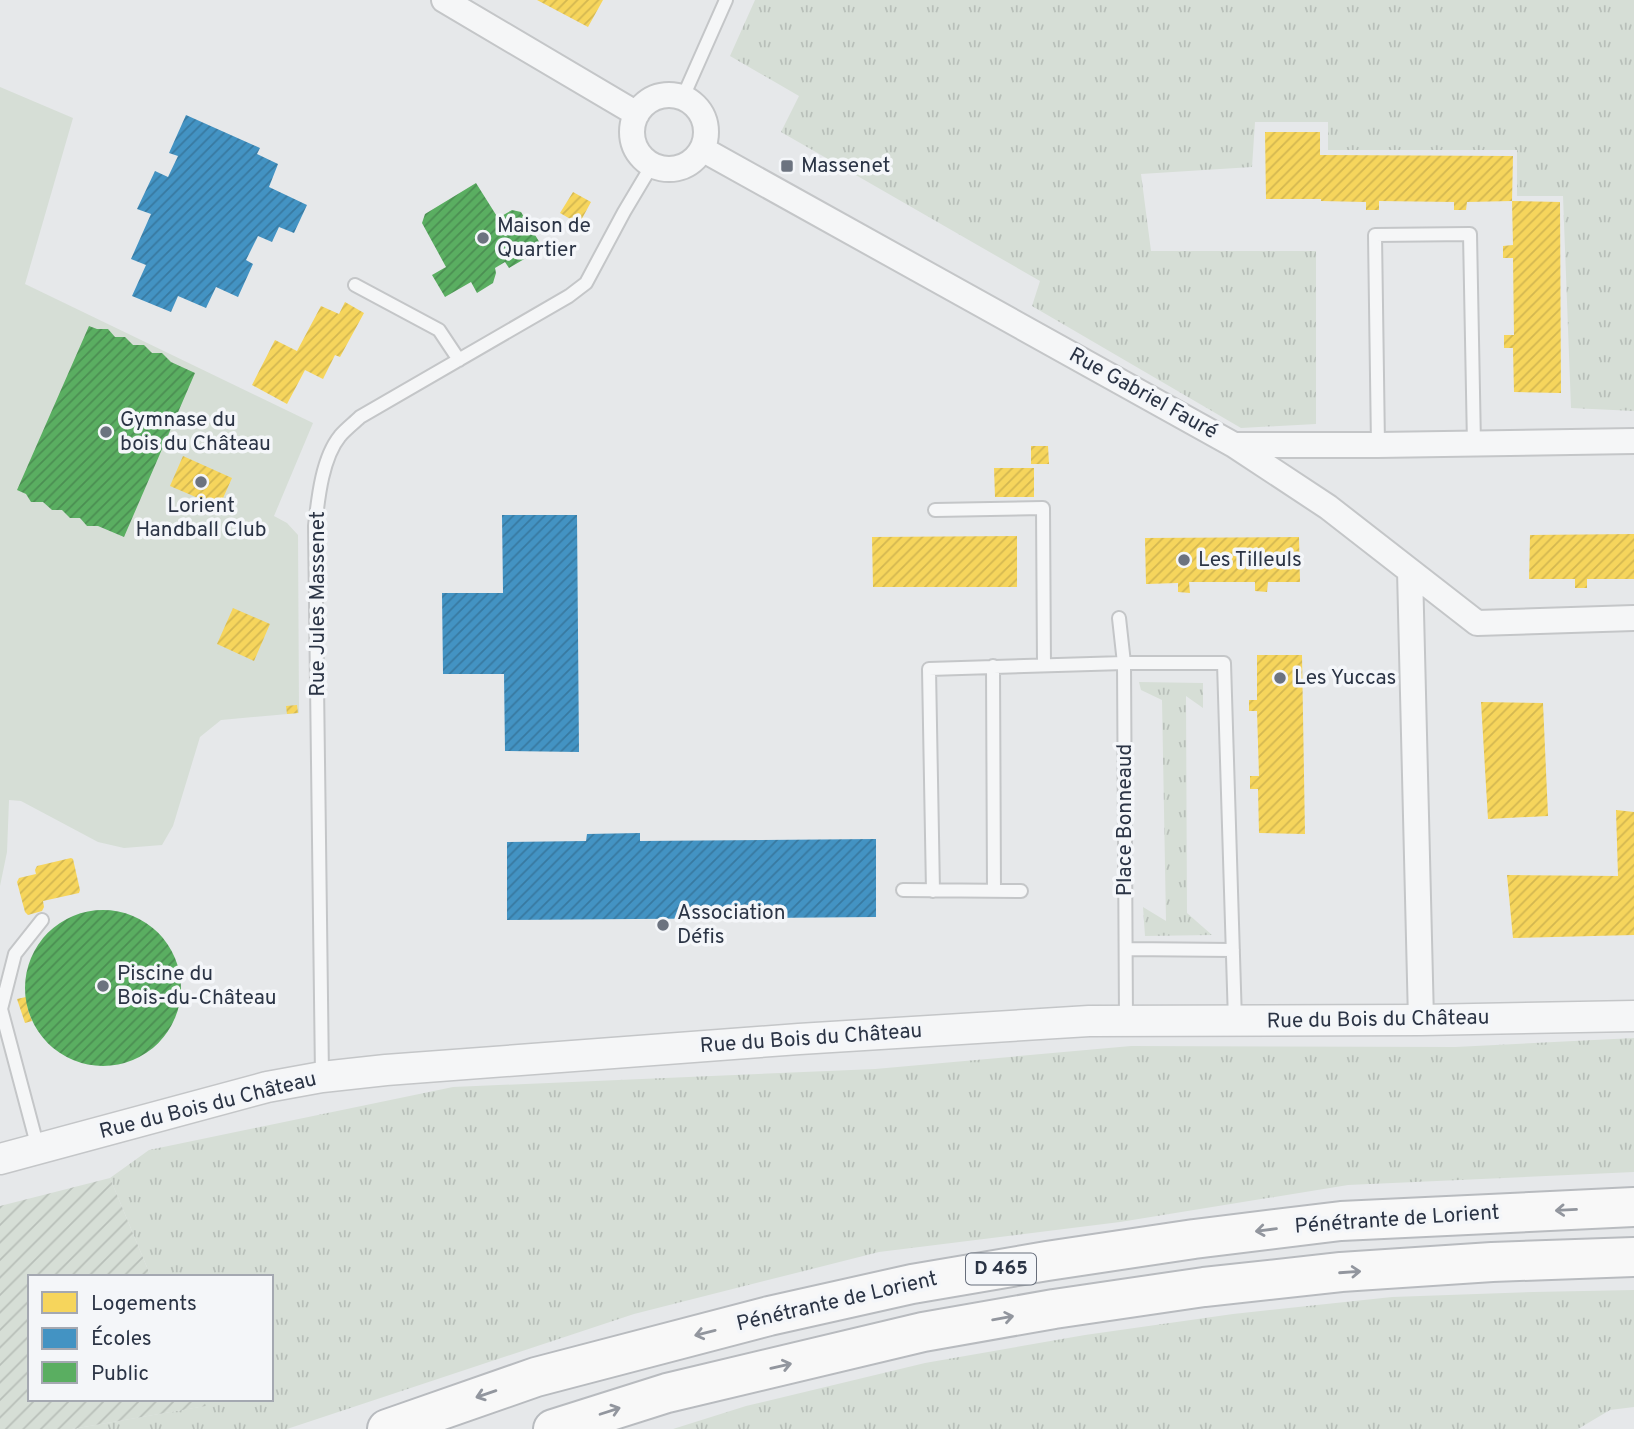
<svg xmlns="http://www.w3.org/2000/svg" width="1634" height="1429" font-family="Overpass,sans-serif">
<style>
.grass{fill:url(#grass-tufts)}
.park{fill:#d6ded6}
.garden{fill:url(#garden-furrows)}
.homes{fill:url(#homes-hatch)}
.schools{fill:url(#schools-hatch)}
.public{fill:url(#public-hatch)}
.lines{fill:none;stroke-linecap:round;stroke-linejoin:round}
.service-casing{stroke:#c4c6c8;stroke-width:16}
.minor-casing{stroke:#c4c6c8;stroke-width:28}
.tertiary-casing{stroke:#c4c6c8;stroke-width:33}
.trunk-casing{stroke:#b8bbbf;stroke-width:42}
.service{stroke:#f5f6f7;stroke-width:12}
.minor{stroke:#f5f6f7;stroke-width:24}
.tertiary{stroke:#f5f6f7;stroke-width:30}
.trunk{stroke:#f8f8f8;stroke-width:38}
.oneway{stroke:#92969e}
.poi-dot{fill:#6c737f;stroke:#f4f6f9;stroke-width:2.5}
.labels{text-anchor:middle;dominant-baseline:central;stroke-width:7;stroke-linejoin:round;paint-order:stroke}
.shield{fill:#f4f6f9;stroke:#676e7b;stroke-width:2}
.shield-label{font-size:19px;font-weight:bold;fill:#2b3445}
.poi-label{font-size:21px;fill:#2b3445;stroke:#f4f6f9;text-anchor:start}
.street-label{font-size:21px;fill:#2b3445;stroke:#f4f6f9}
</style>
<defs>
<pattern id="grass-tufts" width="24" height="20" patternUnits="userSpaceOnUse" patternTransform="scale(1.75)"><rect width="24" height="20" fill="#d6ded6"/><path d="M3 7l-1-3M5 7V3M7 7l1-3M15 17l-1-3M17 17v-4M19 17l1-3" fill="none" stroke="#b8bfb9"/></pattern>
<pattern id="garden-furrows" width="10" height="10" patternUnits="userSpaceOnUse" patternTransform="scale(1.75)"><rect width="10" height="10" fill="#d6ded6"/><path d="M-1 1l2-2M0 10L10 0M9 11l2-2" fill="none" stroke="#b8bfb9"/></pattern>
<pattern id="homes-hatch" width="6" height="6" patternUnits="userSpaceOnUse" patternTransform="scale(1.75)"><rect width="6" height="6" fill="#f6d55c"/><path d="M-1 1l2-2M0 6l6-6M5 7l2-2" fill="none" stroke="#d3b751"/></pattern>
<pattern id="schools-hatch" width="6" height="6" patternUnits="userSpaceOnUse" patternTransform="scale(1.75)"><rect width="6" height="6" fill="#4393c3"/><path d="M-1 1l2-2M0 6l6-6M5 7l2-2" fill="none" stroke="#3879a0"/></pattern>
<pattern id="public-hatch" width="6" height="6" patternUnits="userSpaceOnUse" patternTransform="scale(1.75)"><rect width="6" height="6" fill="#5aae61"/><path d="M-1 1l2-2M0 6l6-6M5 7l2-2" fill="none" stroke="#4b8e52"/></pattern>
</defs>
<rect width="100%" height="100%" fill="#e6e8ea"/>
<path class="grass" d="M755 0H1634V411L1571 408 1563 196H1517V150H1328V122H1255L1252 167 1141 174 1151 251H1316V424L1241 428 1032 306 1040 281 781 132 799 96 730 56Z
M1139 682 1203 683V708L1186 696 1187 913 1212 935 1145 936 1143 907 1166 921 1162 700 1141 690Z
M1634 1038V1172L1348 1185 1120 1222 879 1252 634 1314 287 1429H72L205 1406 203 1399H271V1277H151L110 1178 149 1150 453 1087 875 1069 1131 1046 1455 1047Z
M1634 1290V1407L1610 1410 1578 1429H673L746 1406 925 1363 1085 1335 1233 1314 1392 1297 1533 1292Z"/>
<path class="park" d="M0 87 73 118 25 284 313 423 274 516 287 523 298 535 299 713 221 720 200 737 173 826 162 845 124 848 98 842 21 801 9 800 7 852 0 886Z"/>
<path class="garden" d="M110 1178 151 1277H30V1399H203L206 1406 72 1429H0V1206Z"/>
<path class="homes" d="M537 0H603L588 27Z
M1265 132H1320V155L1513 156 1512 201 1560 202 1561 393 1514 392 1513 348H1504V335H1514L1513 258H1503V246L1513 245 1512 201 1467 202 1466 210H1454V202L1379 201V210H1366V202L1321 201V199H1266Z
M573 192 591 202 579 224 560 213Z
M345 302 364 313 340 357 335 355 323 379 305 370 287 404 252 385 275 340 297 351 321 306 339 314Z
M1031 446H1048L1049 464H1031Z
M183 456 232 478 219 507 170 486Z
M994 468H1034V497H995Z
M1634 534V579H1587V588H1575V579H1529L1530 535Z
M1017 536V587H873L872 537Z
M1299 537 1300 582H1268L1267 592 1255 591V582H1189L1190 593 1178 592V583L1146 584 1145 538Z
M233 608 270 624 254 661 217 644Z
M1257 655H1302L1305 834 1259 833 1258 789H1250V776H1259L1257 711H1249V700H1257Z
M1481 702 1543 703 1548 816 1488 819Z
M297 705 298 713 287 714 286 706Z
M1616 810 1634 812V935L1513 938 1507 875 1618 876Z
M71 858 73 859 80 890 79 893 43 901 44 907 42 911 28 915 25 912 17 882 19 878 36 874 35 870 37 866Z
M26 997 28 1010 32 1021 25 1023 17 999Z"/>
<path class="schools" d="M186 115 260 148 257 154 278 164 269 187 307 205 294 233 279 227 272 242 258 236 246 260 253 264 238 297 216 287 206 308 178 296 171 312 132 296 146 265 131 259 151 214 137 209 155 171 168 177 178 156 169 153Z
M502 515H577L579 752 505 751 504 674H443L442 593H503Z
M640 833V841L876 839V917L507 920V842L586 841 587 834Z"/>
<path class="public" d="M476 183 498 218 512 210 521 212 543 248 509 268 505 262 495 268 496 273 493 283 477 293 471 282 445 297 432 275 446 267 422 223 425 214Z
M89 326 97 329H108L115 337H125L133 345H144L152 353H162L171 362 195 373 124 537 98 526H87L80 518H70L62 510H52L43 502H31L26 494 17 490Z
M25 988a78 78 0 1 1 156 0a78 78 0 1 1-156 0Z"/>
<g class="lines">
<defs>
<path id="service" d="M683 97 726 0
M355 285 439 330 459 360
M1378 445 1375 235 1470 234 1474 444
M935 510 1043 508 1044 665
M1119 618 1124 663 1126 1020
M993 666 994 891
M903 890 1021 891
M933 891 929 669 1124 663H1224L1235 1021
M1126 949 1233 950
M322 1076 315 526C318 499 322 458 340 436 346 429 354 423 360 417L569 296 586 283 624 212 652 165
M38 1148 1 1009 15 954 42 920"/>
<path id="minor" d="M444 0 637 114
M632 132a37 37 0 1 1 74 0a37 37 0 1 1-74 0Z
M702 149 1234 445H1378L1634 441
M1234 445 1328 507 1477 623 1634 618
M1410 571 1421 1020"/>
<path id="tertiary" d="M0 1159 267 1087 322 1077 386 1070 799 1039 1089 1021 1421 1020 1634 1016"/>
<path id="trunk" d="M387 1429 536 1377 769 1316 912 1284 1047 1261 1194 1239 1341 1221 1634 1207
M553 1429 667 1393 923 1332 1054 1309 1204 1287 1341 1272 1492 1262 1634 1257"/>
</defs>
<use href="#service" class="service-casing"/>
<use href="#minor" class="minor-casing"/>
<use href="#tertiary" class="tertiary-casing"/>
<use href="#trunk" class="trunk-casing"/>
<use href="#service" class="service"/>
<use href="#minor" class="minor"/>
<use href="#tertiary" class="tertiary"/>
<use href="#trunk" class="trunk"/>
</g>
<defs><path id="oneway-shaft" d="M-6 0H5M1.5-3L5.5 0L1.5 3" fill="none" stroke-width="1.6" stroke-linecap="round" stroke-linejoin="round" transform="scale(1.75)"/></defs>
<g class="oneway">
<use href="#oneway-shaft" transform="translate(1566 1210) rotate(177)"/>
<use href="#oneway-shaft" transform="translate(1266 1230) rotate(173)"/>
<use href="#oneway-shaft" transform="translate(1350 1272) rotate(-4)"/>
<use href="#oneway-shaft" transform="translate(1003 1318) rotate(-10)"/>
<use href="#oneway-shaft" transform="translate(705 1333) rotate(166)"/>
<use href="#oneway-shaft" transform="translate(781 1366) rotate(-13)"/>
<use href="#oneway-shaft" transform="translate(486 1394) rotate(161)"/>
<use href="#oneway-shaft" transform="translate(610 1411) rotate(-18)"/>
</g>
<g class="poi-dot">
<rect x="780" y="159" width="14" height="14" rx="3.5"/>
<circle cx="483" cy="238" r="7"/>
<circle cx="106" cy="432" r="7"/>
<circle cx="201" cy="482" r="7"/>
<circle cx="1184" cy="560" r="7"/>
<circle cx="1280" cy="678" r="7"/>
<circle cx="663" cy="925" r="7"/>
<circle cx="103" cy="986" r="7"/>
</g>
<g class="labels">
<rect class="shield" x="966" y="1253.5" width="70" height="31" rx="5"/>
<g class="shield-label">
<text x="1001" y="1269">D 465</text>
</g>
<g class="poi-label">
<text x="801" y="166">Massenet</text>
<text x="497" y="226">Maison de<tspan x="497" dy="24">Quartier</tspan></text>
<text x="120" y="420">Gymnase du<tspan x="120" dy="24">bois du Château</tspan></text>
<text x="201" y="506" text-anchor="middle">Lorient<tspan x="201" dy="24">Handball Club</tspan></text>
<text x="1198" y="560">Les Tilleuls</text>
<text x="1294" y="678">Les Yuccas</text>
<text x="677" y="913">Association<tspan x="677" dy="24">Défis</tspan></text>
<text x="117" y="974">Piscine du<tspan x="117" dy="24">Bois-du-Château</tspan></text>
</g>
<g class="street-label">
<text transform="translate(1143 394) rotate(29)">Rue Gabriel Fauré</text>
<text transform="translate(318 604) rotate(-90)">Rue Jules Massenet</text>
<text transform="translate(1125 820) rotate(-90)">Place Bonneaud</text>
<text transform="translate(1378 1020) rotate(-1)">Rue du Bois du Château</text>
<text transform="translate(811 1039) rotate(-4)">Rue du Bois du Château</text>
<text transform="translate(208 1106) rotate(-14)">Rue du Bois du Château</text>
<text transform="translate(1397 1220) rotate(-4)">Pénétrante de Lorient</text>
<text transform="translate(837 1302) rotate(-13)">Pénétrante de Lorient</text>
</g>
</g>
<rect x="28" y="1275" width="245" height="126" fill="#f4f6f9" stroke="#a4a8b1" stroke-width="2"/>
<rect x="42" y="1292" width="35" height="21" fill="#f6d55c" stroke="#a4a8b1" stroke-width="2"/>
<text x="91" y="1310" font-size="21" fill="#2b3445">Logements</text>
<rect x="42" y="1328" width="35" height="21" fill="#4393c3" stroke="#a4a8b1" stroke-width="2"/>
<text x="91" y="1345" font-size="21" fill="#2b3445">Écoles</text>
<rect x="42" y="1362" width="35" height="21" fill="#5aae61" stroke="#a4a8b1" stroke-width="2"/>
<text x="91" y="1380" font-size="21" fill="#2b3445">Public</text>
</svg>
